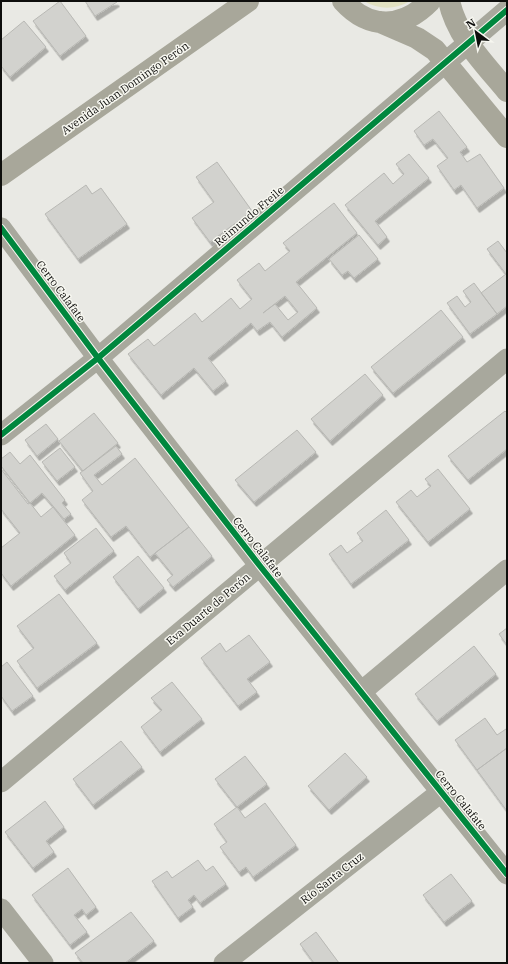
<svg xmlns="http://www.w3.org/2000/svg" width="508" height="964" font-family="'IBM Plex Serif',serif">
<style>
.park{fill:#e1e0c1}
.building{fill:#d2d2ce;stroke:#b8b8b4;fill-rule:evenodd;filter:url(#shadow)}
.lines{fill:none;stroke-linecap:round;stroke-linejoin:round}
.street{stroke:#a8a89d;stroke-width:21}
.secondary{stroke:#a8a79a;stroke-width:22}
.cycleway-casing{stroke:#f7f7f0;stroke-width:8}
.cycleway{stroke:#00873e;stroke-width:6}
.labels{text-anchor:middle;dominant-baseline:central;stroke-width:3;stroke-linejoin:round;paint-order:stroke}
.street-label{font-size:11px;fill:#0e0e0c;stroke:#f7f7f0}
</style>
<defs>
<filter id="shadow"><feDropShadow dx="2.5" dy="4.5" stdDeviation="0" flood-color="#0004"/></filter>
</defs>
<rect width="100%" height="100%" fill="#e9e9e4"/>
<path class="park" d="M364 1H410C395 10 379 10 364 1Z"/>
<path class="building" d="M60 1 86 36 60 56 33 21Z
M85 1H116L117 2 95 16Z
M24 21 46 47 10 77 1 66V40Z
M439 111 467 147 460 152 467 162 480 154 504 188 477 208 461 185 454 190 437 166 448 158 433 139 424 145 414 131Z
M409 154 429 178 375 221 387 237 378 245 345 205 384 173 393 184 404 174 396 164Z
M217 162 252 211 210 242 192 218 214 202 196 177Z
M86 185 92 194 101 188 127 224 78 259 45 214Z
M334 203 357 233 296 282 317 308 282 337 270 322 257 331 251 323 208 358 226 381 213 391 194 368 161 395 128 354 148 339 154 346 195 313 202 322 231 298 240 309 252 299 237 280 259 263 265 271 290 251 283 243ZM285 296 298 312 288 320 275 304 263 313Z
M359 235 378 259 354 278 348 271 342 275 329 259Z
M498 241 507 253V306L497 314 481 293 506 274 487 249Z
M474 283 497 314 470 334 447 303 457 296 465 307 471 302 463 291Z
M441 310 463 337 393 393 371 367Z
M365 374 383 395 330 441 311 419Z
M505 411 507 413V449L468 480 448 456Z
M94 413 118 443 83 471 59 441Z
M46 424 58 439 37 456 25 440Z
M297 430 316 452 254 502 235 480Z
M116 446 122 454 94 475 102 485 135 458 189 527 150 557 126 526 111 537 82 500 93 491 80 473Z
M60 448 75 467 57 481 42 462Z
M10 452 20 464 30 455 65 500 62 503 71 514 64 519 42 493 30 503 1 466V459Z
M1 469 28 504 30 503 41 517 53 507 75 535 11 586 1 573V548L20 533 1 509V494L2 493 1 492Z
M438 469 470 509 428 542 396 502 411 490 417 497 431 486 425 479Z
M386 510 409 540 351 584 329 554 341 545 347 553 363 541 357 533Z
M189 527 212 556 173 587 167 580 173 575 155 553Z
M96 528 114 551 65 590 54 576 71 563 64 553Z
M138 556 164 588 138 609 113 577Z
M59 594 97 643 37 688 17 661 34 648 17 626Z
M507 628V645L499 634Z
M249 635 270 662 247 679 257 692 238 706 201 658 220 643 226 652Z
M474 646 496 674 437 721 415 694Z
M7 662 33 696 12 711 1 696V667Z
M172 682 202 719 160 752 141 727 162 710 151 698Z
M485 718 497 735 506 729 507 730V748L477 770 455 740Z
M121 741 142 767 93 805 73 779Z
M507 748V811L477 770Z
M345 753 367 777 329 810 308 786Z
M245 756 267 784 237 807 215 779Z
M45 801 64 827 46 841 54 852 33 868 5 832Z
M265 803 296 845 253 877 246 867 239 872 220 847 227 842 214 824 237 807 245 818Z
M198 860 206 871 213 866 226 884 200 903 194 895 188 900 193 907 178 918 152 881 167 871 172 878Z
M68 868 96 907 86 915 82 909 74 915 87 932 70 945 32 895Z
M451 874 472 901 444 922 423 895Z
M131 912 154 941 125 963H83L75 953Z
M316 932 339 963H314L300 944Z"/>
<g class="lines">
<path class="street" d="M1 228 98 358 260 566 507 874
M1 435 98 358 507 10
M361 692 507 570
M1 782 507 359
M1 909 43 963
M224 963 441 792"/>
<path class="secondary" d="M343 1C369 30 403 29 430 1
M449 1C457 37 484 63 507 91
M380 22 417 38 435 50 507 137
M1 175 248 1"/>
<defs>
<path id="cycleway" d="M1 228 98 358 260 566 507 874
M1 435 98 358 507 10"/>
</defs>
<use href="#cycleway" class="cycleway-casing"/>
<use href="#cycleway" class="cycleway"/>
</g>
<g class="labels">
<g class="street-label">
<text transform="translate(125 88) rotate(-35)">Avenida Juan Domingo Perón</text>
<text transform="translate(249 216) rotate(-40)">Reimundo Freile</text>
<text transform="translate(61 291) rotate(53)">Cerro Calafate</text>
<text transform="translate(258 547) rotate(52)">Cerro Calafate</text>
<text transform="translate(208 609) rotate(-40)">Eva Duarte de Perón</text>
<text transform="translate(461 800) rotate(51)">Cerro Calafate</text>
<text transform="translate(332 878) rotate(-38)">Río Santa Cruz</text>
</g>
</g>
<rect width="508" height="964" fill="none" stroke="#0e0e0c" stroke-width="4"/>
<g transform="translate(476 32) rotate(328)" stroke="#f7f7f0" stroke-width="3" paint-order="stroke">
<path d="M0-3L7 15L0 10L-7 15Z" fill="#0e0e0c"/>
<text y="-6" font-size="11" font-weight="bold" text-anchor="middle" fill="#0e0e0c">N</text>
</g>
</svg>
